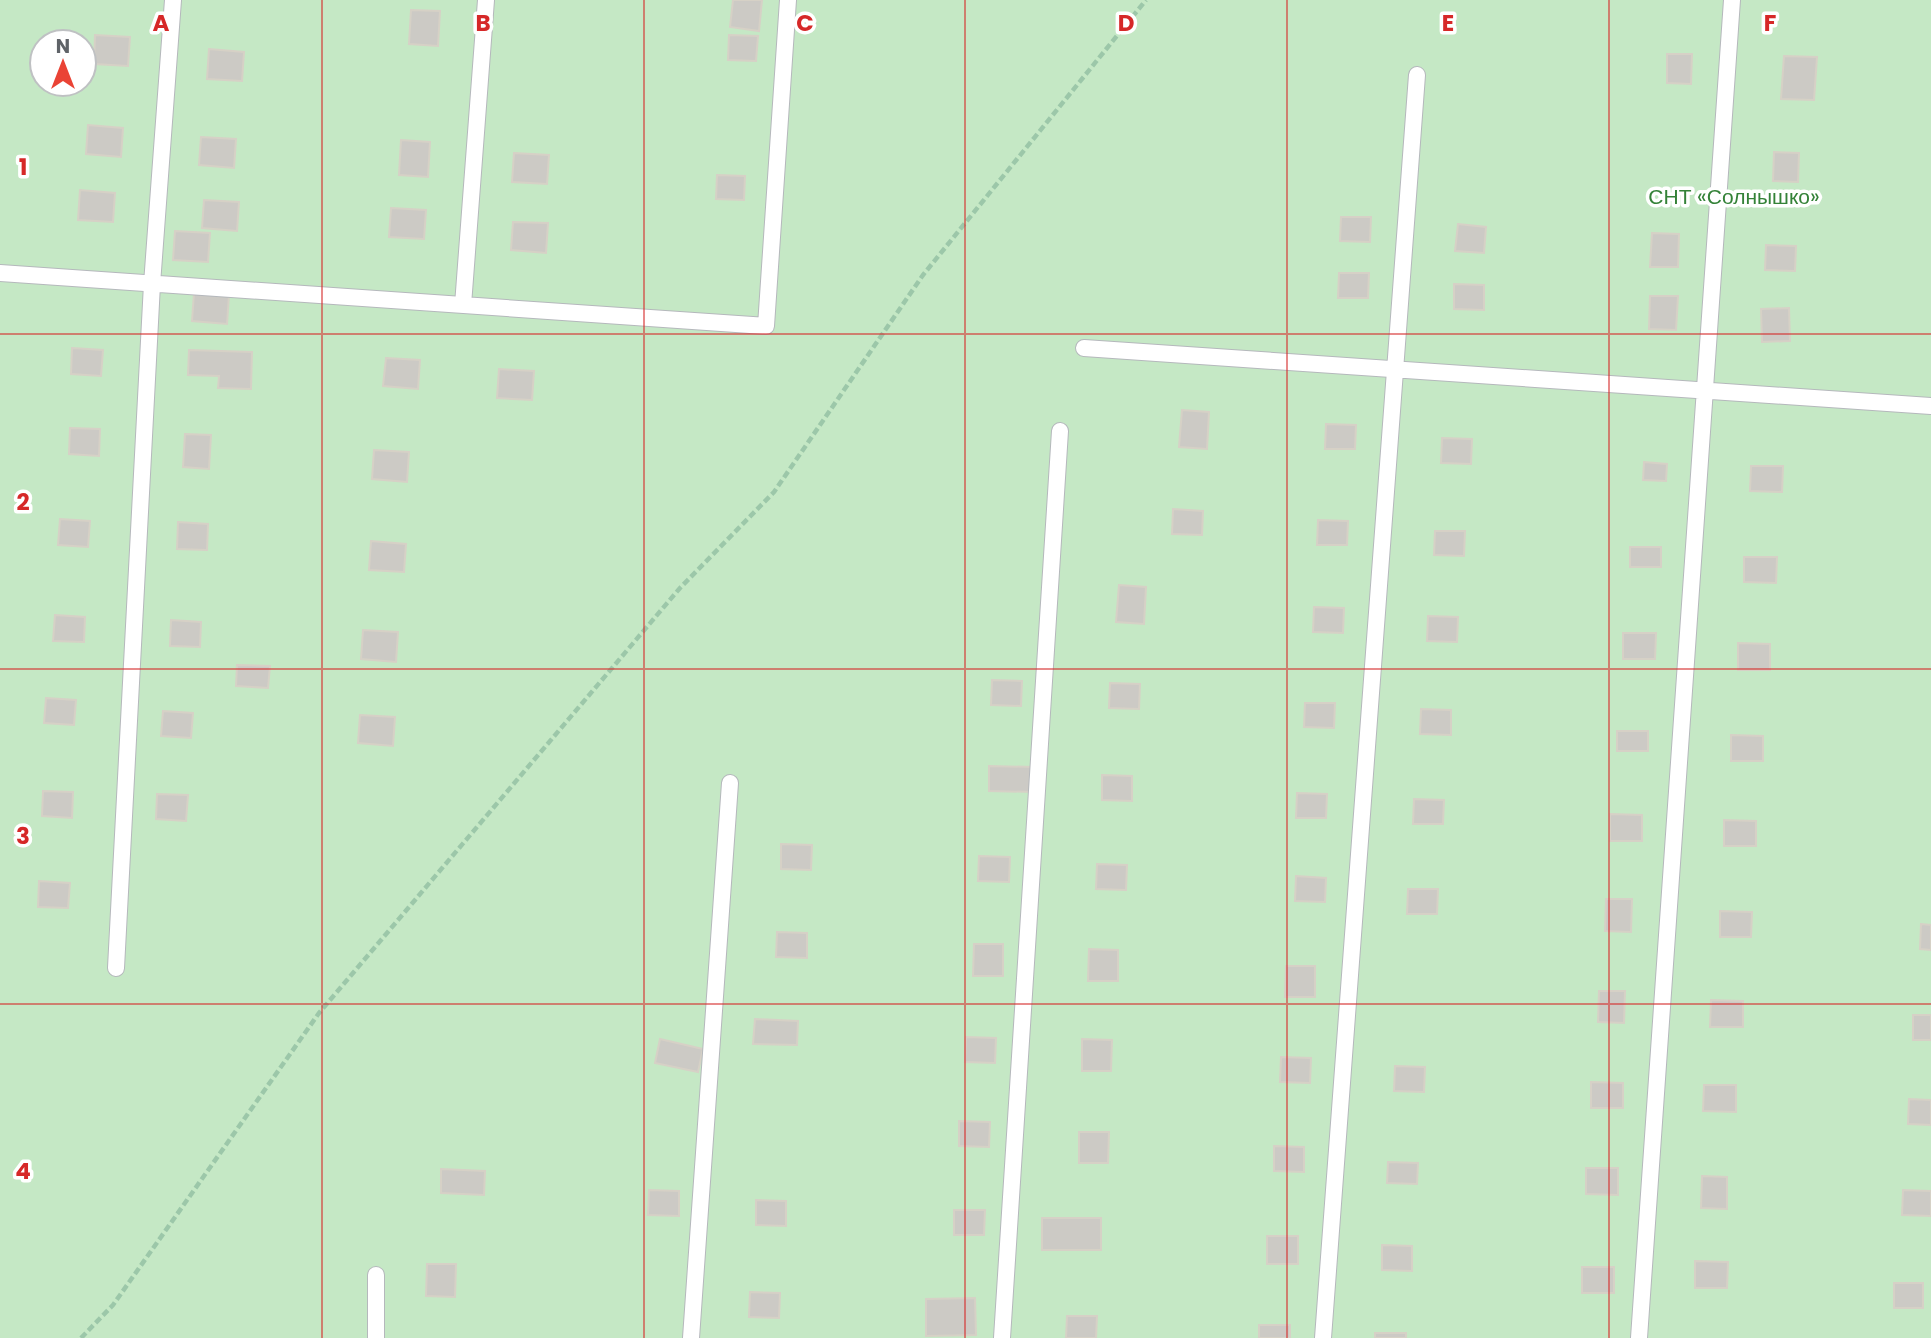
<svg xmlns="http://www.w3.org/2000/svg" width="1931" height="1338" font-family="Poppins,sans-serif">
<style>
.green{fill:#c5e8c5;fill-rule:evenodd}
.building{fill:#cccac5;stroke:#d6d1c6;stroke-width:2}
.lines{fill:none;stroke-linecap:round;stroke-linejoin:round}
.lane-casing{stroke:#b5b8bc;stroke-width:18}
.path{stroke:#9cc7a9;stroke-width:4.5;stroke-dasharray:7 3.5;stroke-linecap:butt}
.lane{stroke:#fff;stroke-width:16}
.grid{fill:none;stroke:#d62828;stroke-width:2;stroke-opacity:0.55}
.labels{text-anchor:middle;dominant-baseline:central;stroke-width:7;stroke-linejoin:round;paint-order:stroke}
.park-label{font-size:21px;fill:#348238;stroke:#fff}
.grid-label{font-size:23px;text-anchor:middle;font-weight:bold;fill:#d62828;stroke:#fff;stroke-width:7;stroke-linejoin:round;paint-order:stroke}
</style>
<rect width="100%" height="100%" fill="#f1efe8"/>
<path class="green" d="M0 0H1931V1338H0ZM42 42H84V84H42Z"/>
<path class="building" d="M733 0H762L759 31 730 27Z
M411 10 440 11 438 46 409 44Z
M95 35 130 37 128 66 94 64Z
M729 35 758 36 756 61 728 60Z
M209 49 244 52 242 81 207 79Z
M1667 54H1692L1691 84 1667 83Z
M1784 56 1817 57 1814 100 1781 99Z
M88 125 123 128 121 157 86 154Z
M201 137 236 139 234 168 199 165Z
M401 140 430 142 428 177 399 175Z
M1774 152 1799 153 1798 182 1773 181Z
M514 153 549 155 547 184 512 182Z
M717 175 745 176 744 200 716 199Z
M80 190 115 193 113 222 78 220Z
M204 200 239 202 237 231 202 228Z
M391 208 426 210 424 239 389 237Z
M1341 217H1371L1370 242 1340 241Z
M513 222 548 223 546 253 511 250Z
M1458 224 1486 227 1484 253 1455 251Z
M175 231 210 233 208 262 173 260Z
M1652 233 1679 234 1678 267H1650Z
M1766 245 1796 246 1795 271 1765 270Z
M1339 273H1369L1368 298H1338Z
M1454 284 1484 285V310L1454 309Z
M194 293 229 295 227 324 192 321Z
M1650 296H1678L1676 330 1649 329Z
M1789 308 1790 341 1762 342 1761 309Z
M72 348 103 350 101 376 71 374Z
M189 350 252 352 251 389 218 388 219 376 188 375Z
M386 358 420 360 418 389 383 386Z
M499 369 534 371 532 400 497 398Z
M1182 410 1209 412 1207 449 1179 447Z
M1326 424 1356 425 1355 449H1325Z
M70 428 100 429 99 456 69 454Z
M185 434 211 435 209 469 183 467Z
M1442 438 1472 439 1471 464 1441 463Z
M374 450 409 452 407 482 372 479Z
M1644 462 1667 464 1666 481 1643 480Z
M1751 466H1783L1782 492 1750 491Z
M1173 509 1203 511 1202 535 1172 534Z
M60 519 90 521 88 547 58 545Z
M1318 520 1348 521 1347 545H1317Z
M178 522 208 524 207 550 177 549Z
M1435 531H1465L1464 556 1434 555Z
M371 541 406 544 404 572 369 570Z
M1630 547H1661V567H1630Z
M1744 557H1777L1776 583 1744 582Z
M1119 585 1146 587 1144 624 1116 622Z
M1314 607 1344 608 1343 633 1313 632Z
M55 615 85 617 84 642 53 641Z
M1428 616 1458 617 1457 642 1427 641Z
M171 620 201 622 200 647 170 646Z
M363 630 398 632 396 662 361 659Z
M1623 633H1656L1655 659H1623Z
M1738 643 1770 644V670H1738Z
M237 665 270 666 268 688 236 686Z
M992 680 1022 681 1021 706 991 705Z
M1110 683 1140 684 1139 709 1109 708Z
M46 698 76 700 74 725 44 723Z
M1305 703H1335L1334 728 1304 727Z
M1421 709 1451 710V735L1420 734Z
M163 711 193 713 191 738 161 736Z
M360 715 395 717 393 746 358 743Z
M1617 731H1648V751H1617Z
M1731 735 1763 736V761H1731Z
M989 766 1034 767 1033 792 989 791Z
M1102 775 1132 776V801L1102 800Z
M43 791 73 792 72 818 42 816Z
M1297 793 1327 794 1326 818H1296Z
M157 794 188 795 186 821 156 819Z
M1414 799 1444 800 1443 824H1413Z
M1610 814 1642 815V841H1610Z
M1724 820 1756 821V846H1724Z
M781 844 812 845 811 870 781 869Z
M979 856 1010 857 1009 882 978 881Z
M1097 864 1127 865 1126 890 1096 889Z
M1296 876 1326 878 1325 902 1295 901Z
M39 881 70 883 68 908 38 907Z
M1408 889H1438L1437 914H1407Z
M1606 899H1632L1631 932 1605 931Z
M1720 911 1752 912 1751 937H1720Z
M1921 924 1931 925V950L1920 949Z
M777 932 807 933V958L776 957Z
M974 944H1003V976H973Z
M1089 949 1118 950V981H1088Z
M1286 966H1315V997H1285Z
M1599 991H1625L1624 1023 1598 1022Z
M1711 1000 1743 1001V1027H1710Z
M1913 1015H1931V1040H1913Z
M755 1019 798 1021 797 1045 753 1044Z
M966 1037 996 1038 995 1063 965 1062Z
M660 1039 703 1049 698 1072 655 1063Z
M1082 1039 1112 1040 1111 1071H1082Z
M1281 1057 1311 1058 1310 1083 1280 1082Z
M1395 1066 1425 1067 1424 1092 1394 1091Z
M1591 1082 1623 1083V1108H1591Z
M1704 1085H1736V1112L1703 1111Z
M1909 1099 1931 1100V1125L1908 1124Z
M959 1121 990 1122 989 1147 959 1146Z
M1079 1132H1109L1108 1163H1079Z
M1274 1146 1304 1147V1172L1274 1171Z
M1388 1162 1418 1163 1417 1184 1387 1183Z
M1586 1168H1618V1195L1586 1194Z
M441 1169 485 1171 484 1195 441 1193Z
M1702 1176 1727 1177V1209L1701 1208Z
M649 1190 679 1191V1216L648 1215Z
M1903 1190 1931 1191V1216L1902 1215Z
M756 1200 786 1201V1226L756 1225Z
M954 1210H985L984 1235H954Z
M1042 1218H1101V1250H1042Z
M1267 1236H1298V1264H1267Z
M1382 1245 1412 1246V1271L1382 1270Z
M1695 1261 1728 1262 1727 1288H1695Z
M427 1264H456L455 1297 426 1296Z
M1582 1267H1614V1293H1582Z
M1894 1283H1923V1308H1894Z
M750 1292 780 1293 779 1318 749 1317Z
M975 1298 976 1335 926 1336V1299Z
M1067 1316H1097L1096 1338H1066Z
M1259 1325H1290V1338H1259Z
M1375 1333H1406V1338H1375Z"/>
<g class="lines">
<defs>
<path id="lane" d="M0 273 766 326 788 0
M463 305 486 0
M1084 348 1931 406
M116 968 152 284 173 0
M376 1275V1338
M691 1338 730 783
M1002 1338 1060 431
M1323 1338 1417 75
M1639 1338 1732 0"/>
</defs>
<use href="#lane" class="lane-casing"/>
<path class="path" d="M81 1338 113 1305 319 1013 680 588 774 492 923 275 1146 0"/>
<use href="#lane" class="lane"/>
</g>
<path class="grid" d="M322 0V1338M644 0V1338M965 0V1338M1287 0V1338M1609 0V1338M0 334H1931M0 669H1931M0 1004H1931"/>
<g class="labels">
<g class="park-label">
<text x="1734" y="196">СНТ «Солнышко»</text>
</g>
</g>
<g class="grid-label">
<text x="161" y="31">A</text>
<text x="483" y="31">B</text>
<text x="805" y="31">C</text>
<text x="1126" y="31">D</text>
<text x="1448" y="31">E</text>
<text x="1770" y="31">F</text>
<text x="23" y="175">1</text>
<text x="23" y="510">2</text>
<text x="23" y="844">3</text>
<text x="23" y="1179">4</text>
</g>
<g transform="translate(63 63)"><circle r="33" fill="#ffffff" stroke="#bfc1c3" stroke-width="2"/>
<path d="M0-5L12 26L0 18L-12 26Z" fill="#ea4335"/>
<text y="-10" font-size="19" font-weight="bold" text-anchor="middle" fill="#5f6368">N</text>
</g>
</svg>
